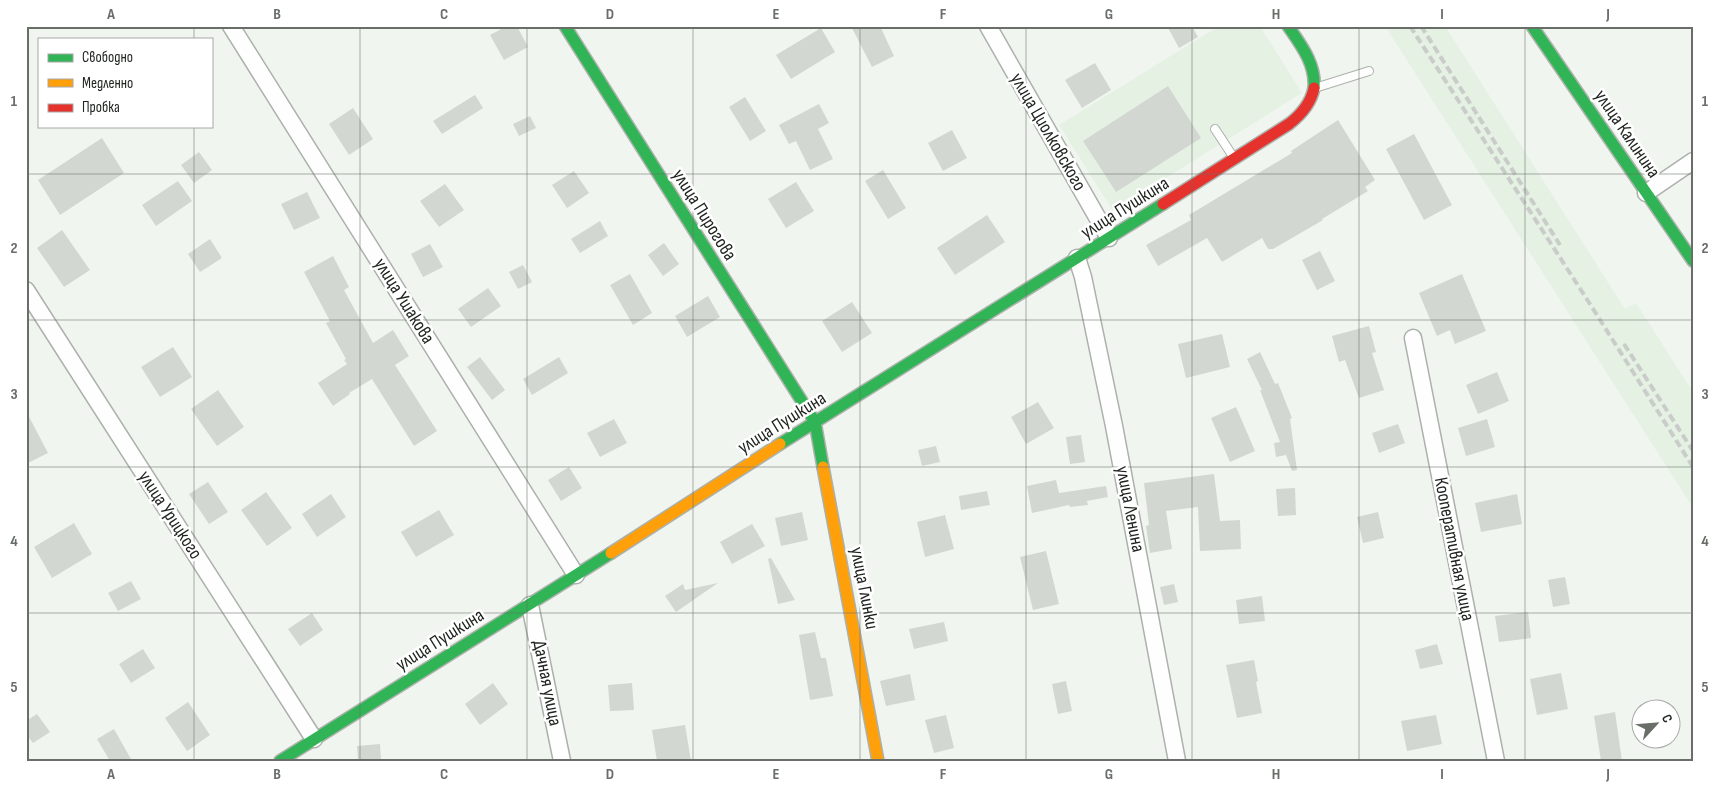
<svg xmlns="http://www.w3.org/2000/svg" width="1719" height="787" font-family="'Sofia Sans Condensed',sans-serif">
<style>
.built{fill:#e4f1e3}
.building{fill:#d2d7d1}
.lines{fill:none;stroke-linecap:round;stroke-linejoin:round}
.lane-casing{stroke:#acb1ac;stroke-width:10}
.street-casing{stroke:#acb1ac;stroke-width:19}
.fast-casing{stroke:#acb1ac;stroke-width:14}
.slow-casing{stroke:#acb1ac;stroke-width:14}
.jam-casing{stroke:#acb1ac;stroke-width:14}
.lane{stroke:#fdfefd;stroke-width:8}
.street{stroke:#fdfefd;stroke-width:16}
.fast{stroke:#30b455;stroke-width:11}
.slow{stroke:#ff9f0a;stroke-width:11}
.jam{stroke:#e5322d;stroke-width:11}
.rail{stroke:#caccca;stroke-width:4;stroke-dasharray:8 4;stroke-linecap:butt}
.grid{fill:none;stroke:#696e69;stroke-width:1;stroke-opacity:0.55}
.labels{text-anchor:middle;dominant-baseline:central;stroke-width:5;stroke-linejoin:round;paint-order:stroke}
.street-label{font-size:19px;fill:#212521;stroke:#fff}
.neatline{fill:none;stroke:#696e69;stroke-width:2}
.grid-label{font-size:16px;text-anchor:middle;font-weight:bold;fill:#696e69}
</style>
<rect width="100%" height="100%" fill="#f0f6ef"/>
<path class="built" d="M1219 26H1260L1302 93 1113 211 1059 125Z
M1385 26H1445L1625 309 1636 303 1693 392V508Z"/>
<path class="building" d="M507 26H517L528 47 504 60 490 35Z
M851 26H880L894 56 872 67Z
M1167 26H1192L1198 37 1179 48Z
M821 28 835 52 791 79 776 55Z
M1095 63 1111 90 1082 108 1065 80Z
M1168 86 1201 138 1116 192 1083 141Z
M475 95 483 108 442 134 433 121Z
M745 97 766 131 750 141 729 107Z
M819 104 829 123 818 129 833 159 810 170 796 141 789 144 779 125Z
M353 108 373 139 349 155 329 124Z
M530 116 536 128 519 136 513 124Z
M1338 120 1375 180 1365 187 1368 191 1322 219 1323 220 1273 249H1268L1262 238 1222 262 1207 238 1158 266 1146 245 1191 220 1189 215 1292 153 1291 151Z
M952 130 967 158 943 171 928 143Z
M1414 134 1452 205 1424 220 1386 149Z
M102 138 124 173 60 215 38 180Z
M199 152 212 170 194 183 181 165Z
M883 170 906 208 888 219 865 181Z
M574 171 589 193 567 208 552 185Z
M178 181 192 201 156 226 142 205Z
M796 182 814 211 786 228 768 199Z
M445 184 464 210 439 227 420 201Z
M307 192 320 218 294 230 281 204Z
M987 215 1005 242 955 275 937 248Z
M600 221 608 236 580 253 571 239Z
M62 230 90 270 64 287 37 248Z
M210 239 222 258 200 272 188 254Z
M664 243 679 264 663 276 648 255Z
M430 244 443 267 423 277 411 254Z
M1320 251 1335 281 1317 290 1302 260Z
M333 256 349 287 344 290 373 343 393 330 409 356 395 365 437 431 414 446 372 379 349 393 350 394 333 406 318 383 347 364 344 360 346 359 326 323 330 321 304 272Z
M523 265 532 282 518 289 509 272Z
M630 274 652 313 633 325 610 285Z
M1462 274 1486 331 1455 344 1450 330 1437 336 1419 293Z
M488 288 501 306 471 327 458 309Z
M708 296 720 317 687 337 675 316Z
M852 302 872 333 842 352 822 321Z
M1369 326 1376 352 1372 353 1384 390 1359 398 1345 360 1339 362 1332 336Z
M1222 334 1230 367 1186 378 1178 344Z
M173 347 192 377 160 397 141 367Z
M1260 352 1275 384 1278 383 1292 418 1290 419 1297 470 1292 471 1286 455 1276 457 1274 443 1280 442 1260 390H1262L1247 359Z
M480 357 505 390 492 400 467 367Z
M559 357 568 373 532 395 523 379Z
M1497 372 1509 401 1478 414 1466 385Z
M218 390 244 427 217 446 191 409Z
M1038 402 1054 428 1026 444 1011 417Z
M1236 407 1255 451 1230 462 1211 418Z
M26 411 48 453 26 464Z
M614 419 627 443 600 457 587 433Z
M1487 419 1495 447 1466 456 1458 428Z
M1398 424 1405 443 1379 453 1372 433Z
M1081 435 1085 462 1070 464 1066 437Z
M936 446 940 462 922 466 918 450Z
M569 467 582 488 561 501 548 480Z
M1214 474 1220 521 1240 520 1241 549 1200 551 1198 507 1166 511 1172 549 1150 553 1146 526 1149 525 1144 483Z
M1056 480 1059 493 1106 486 1108 497 1087 501 1088 505 1070 507 1069 505 1032 513 1027 486Z
M208 482 228 512 209 524 189 494Z
M1295 488 1296 515 1278 516 1276 489Z
M987 491 990 505 961 510 959 496Z
M266 492 292 528 267 546 241 510Z
M331 494 346 517 317 537 302 514Z
M1517 494 1522 524 1481 532 1475 503Z
M439 510 454 535 416 557 401 532Z
M802 512 808 540 781 546 775 518Z
M1378 512 1384 538 1363 543 1357 517Z
M945 515 954 549 925 557 917 522Z
M74 523 92 554 52 578 34 547Z
M752 524 765 546 732 564 720 542Z
M1046 551 1059 604 1033 610 1020 557Z
M771 558 795 600 778 604 768 559Z
M1565 577 1570 604 1553 607 1548 580Z
M131 581 141 599 118 611 108 593Z
M718 583 676 612 665 596 683 584 685 590Z
M1174 584 1178 602 1164 605 1160 587Z
M1262 596 1265 621 1239 624 1236 600Z
M1528 612 1531 638 1499 642 1495 616Z
M312 613 323 630 300 646 288 629Z
M944 622 948 641 914 649 909 629Z
M815 632 821 658H826L833 696 810 700 799 635Z
M1437 644 1443 664 1420 669 1415 650Z
M143 649 155 668 131 683 119 664Z
M1254 660 1258 681 1256 682 1262 713 1237 718 1226 665Z
M1561 673 1568 709 1537 715 1530 679Z
M910 674 915 700 886 706 880 681Z
M1066 681 1072 711 1058 714 1052 684Z
M493 683 508 704 480 725 465 704Z
M632 683 634 710 610 711 608 685Z
M188 702 210 735 187 751 165 718Z
M1615 712 1622 761H1601L1594 716Z
M37 714 50 732 33 743 26 734V721Z
M946 715 954 748 934 753 925 720Z
M1436 715 1442 744 1407 751 1401 721Z
M685 725 691 761H657L652 730Z
M114 729 132 761H110L97 739Z
M380 744 381 761H358L357 746Z"/>
<g class="lines">
<defs>
<path id="lane" d="M1318 87 1369 71
M1215 129 1234 158"/>
<path id="street" d="M231 26 576 575
M988 26 1109 238
M1646 193 1693 161
M1077 258 1083 277 1114 426 1177 761
M26 290 314 739
M1413 338 1496 761
M530 605 562 761"/>
<path id="fast" d="M565 26 815 422 823 467
M1288 26C1301 45 1316 64 1314 88
M1532 26 1693 261
M780 444 1163 204
M280 761 611 553"/>
<path id="slow" d="M823 467 878 761
M611 553 780 444"/>
<path id="jam" d="M1163 204 1289 124C1302 114 1311 103 1314 88"/>
</defs>
<use href="#lane" class="lane-casing"/>
<use href="#street" class="street-casing"/>
<use href="#fast" class="fast-casing"/>
<use href="#slow" class="slow-casing"/>
<use href="#jam" class="jam-casing"/>
<use href="#lane" class="lane"/>
<use href="#street" class="street"/>
<use href="#fast" class="fast"/>
<use href="#slow" class="slow"/>
<use href="#jam" class="jam"/>
<path class="rail" d="M1410 26 1590 304 1693 467
M1421 26 1560 245
M1624 344 1693 451"/>
</g>
<path class="grid" d="M194 26V39M360 26V761M527 26V761M693 26V761M860 26V761M1026 26V761M1192 26V761M1359 26V761M1525 26V761M194 126V761M26 174H1693M26 320H1693M26 467H1693M26 613H1693"/>
<g class="labels">
<g class="street-label">
<text transform="translate(1048 132) rotate(60)">улица Циолковского</text>
<text transform="translate(1627 134) rotate(56)">улица Калинина</text>
<text transform="translate(1125 208) rotate(-32)">улица Пушкина</text>
<text transform="translate(704 215) rotate(58)">улица Пирогова</text>
<text transform="translate(404 301) rotate(58)">улица Ушакова</text>
<text transform="translate(782 423) rotate(-32)">улица Пушкина</text>
<text transform="translate(1130 509) rotate(79)">улица Ленина</text>
<text transform="translate(170 515) rotate(57)">улица Урицкого</text>
<text transform="translate(1454 549) rotate(79)">Кооперативная улица</text>
<text transform="translate(864 588) rotate(79)">улица Глинки</text>
<text transform="translate(440 640) rotate(-32)">улица Пушкина</text>
<text transform="translate(547 683) rotate(79)">Дачная улица</text>
</g>
</g>
<rect width="1719" height="787" fill="none" stroke="#ffffff" stroke-width="55"/>
<rect x="38" y="38" width="175" height="90" fill="#ffffff" stroke="#a6a8a6"/>
<rect x="48" y="54" width="25" height="8" fill="#30b455" stroke="#a6a8a6"/>
<text x="82" y="62" font-size="15" fill="#212521">Свободно</text>
<rect x="48" y="79" width="25" height="8" fill="#ff9f0a" stroke="#a6a8a6"/>
<text x="82" y="88" font-size="15" fill="#212521">Медленно</text>
<rect x="48" y="104" width="25" height="8" fill="#e5322d" stroke="#a6a8a6"/>
<text x="82" y="112" font-size="15" fill="#212521">Пробка</text>
<g transform="translate(1656 724) rotate(64)"><circle r="24" fill="#ffffff" stroke="#a6a8a6"/>
<path d="M0-4L9 19L0 12L-9 19Z" fill="#696e69"/>
<text y="-8" font-size="14" font-weight="bold" text-anchor="middle" fill="#212521">С</text>
</g>
<rect x="28" y="28" width="1664" height="732" class="neatline"/>
<g class="grid-label">
<text x="111" y="19">A</text>
<text x="277" y="19">B</text>
<text x="444" y="19">C</text>
<text x="610" y="19">D</text>
<text x="776" y="19">E</text>
<text x="943" y="19">F</text>
<text x="1109" y="19">G</text>
<text x="1276" y="19">H</text>
<text x="1442" y="19">I</text>
<text x="1608" y="19">J</text>
<text x="14" y="106">1</text>
<text x="1705" y="106">1</text>
<text x="14" y="253">2</text>
<text x="1705" y="253">2</text>
<text x="14" y="399">3</text>
<text x="1705" y="399">3</text>
<text x="14" y="546">4</text>
<text x="1705" y="546">4</text>
<text x="14" y="692">5</text>
<text x="1705" y="692">5</text>
<text x="111" y="779">A</text>
<text x="277" y="779">B</text>
<text x="444" y="779">C</text>
<text x="610" y="779">D</text>
<text x="776" y="779">E</text>
<text x="943" y="779">F</text>
<text x="1109" y="779">G</text>
<text x="1276" y="779">H</text>
<text x="1442" y="779">I</text>
<text x="1608" y="779">J</text>
</g>
</svg>
